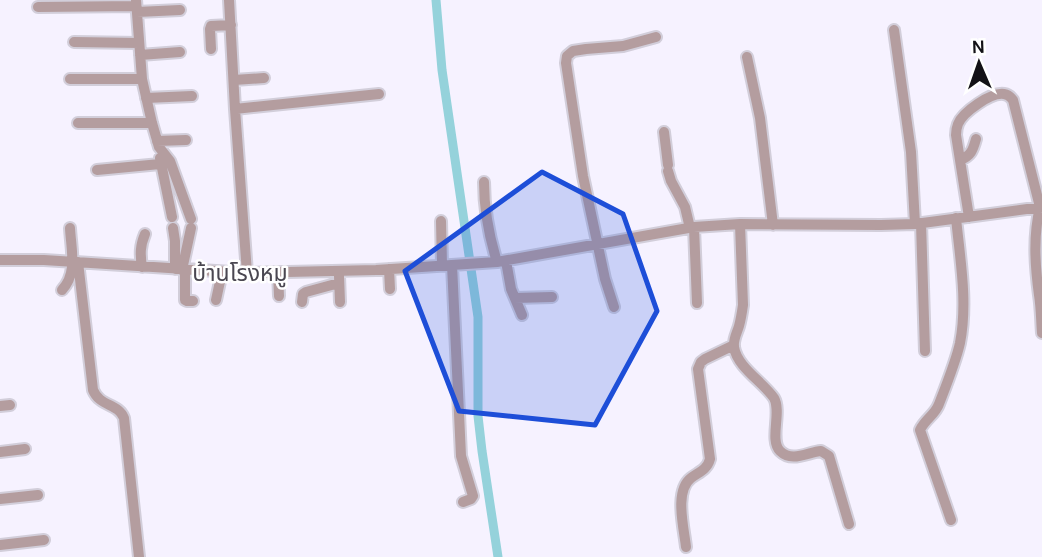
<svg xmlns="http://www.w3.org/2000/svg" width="1042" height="557" font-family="Karla,'Noto Sans Thai',sans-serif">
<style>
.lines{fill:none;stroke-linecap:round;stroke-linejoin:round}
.canal{stroke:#95d2db;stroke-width:9}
.minor-casing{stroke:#d2ceda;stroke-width:14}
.minor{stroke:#b49d9f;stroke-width:10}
.marked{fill:#1d4ed8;fill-opacity:0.2;stroke:#1d4ed8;stroke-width:5;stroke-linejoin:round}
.labels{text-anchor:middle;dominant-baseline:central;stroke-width:5;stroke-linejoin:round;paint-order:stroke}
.quarter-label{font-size:23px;fill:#4a4751;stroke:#fff}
</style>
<rect width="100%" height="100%" fill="#f6f2ff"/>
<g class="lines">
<path class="canal" d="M436 0 442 70 478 317V416L482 451 498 557"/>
<defs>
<path id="minor" d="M136 0 142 79 152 123 159 147 170 161 191 219
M229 0 235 109 247 273
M38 7 136 6
M137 12 180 10
M894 30 911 152 915 224
M74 42 139 43
M211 49 210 29 211 26 231 25
M140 55 180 52
M747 57 760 118 773 225
M70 79H142
M234 80 264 78
M146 98 192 96
M235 109 379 94
M78 123H152
M664 132 668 165
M157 141 186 140
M160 158 172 217
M960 160C971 156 973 150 976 139
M97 170 160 164 170 161
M668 171 671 181 685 207 690 228
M484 182C484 210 489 236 497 262
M969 217 956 135C956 131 956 129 958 124 963 112 991 92 1004 94 1010 95 1010 97 1013 100L1040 207C1033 237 1035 265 1039 295 1041 307 1041 320 1042 333
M441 221 442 265
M921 223 925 351
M740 224 743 305C742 312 741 319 739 326 737 333 733 339 734 347 737 367 763 382 774 398 782 412 769 440 780 451 792 463 808 452 821 451L829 456 849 524
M694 227 697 303
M173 228 175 241V269
M0 260H44L247 273 376 270 497 262 694 227 740 224 881 225 915 224 1042 207
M506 261 511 289 522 315
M78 262 93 390C100 407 118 403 124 418L139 557
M452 265 461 456 473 496 471 499 463 502
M142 267C140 254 140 246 145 234
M389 269 390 289
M182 270 191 228
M185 270V300L187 301H193
M278 272 279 296
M339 276 340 302
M62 290C78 273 71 249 70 228
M515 298 552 297
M216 300 222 272
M302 302 303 294 306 292 339 283
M614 307 605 279 583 176 566 63 567 56 573 51 586 49 623 46 656 37
M0 406 10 405
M0 452 25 449
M0 499 38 495
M951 520 920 430C925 419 935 415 939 404 946 386 956 361 960 343 968 302 960 259 956 218
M0 545 44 540
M686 547C684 528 674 491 691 478 699 472 707 470 710 459L698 369 701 362 705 359 734 345"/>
</defs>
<use href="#minor" class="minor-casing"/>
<use href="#minor" class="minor"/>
</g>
<path class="marked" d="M542 172 623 214 657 311 595 425 459 411 405 271Z"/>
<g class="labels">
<g class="quarter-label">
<text x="240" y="273">บ้านโรงหมู</text>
</g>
</g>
<g transform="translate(979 63) rotate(358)" stroke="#ffffff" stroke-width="5" paint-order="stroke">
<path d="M0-5L12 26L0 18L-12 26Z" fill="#131216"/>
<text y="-10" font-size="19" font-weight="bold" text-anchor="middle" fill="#131216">N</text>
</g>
</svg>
